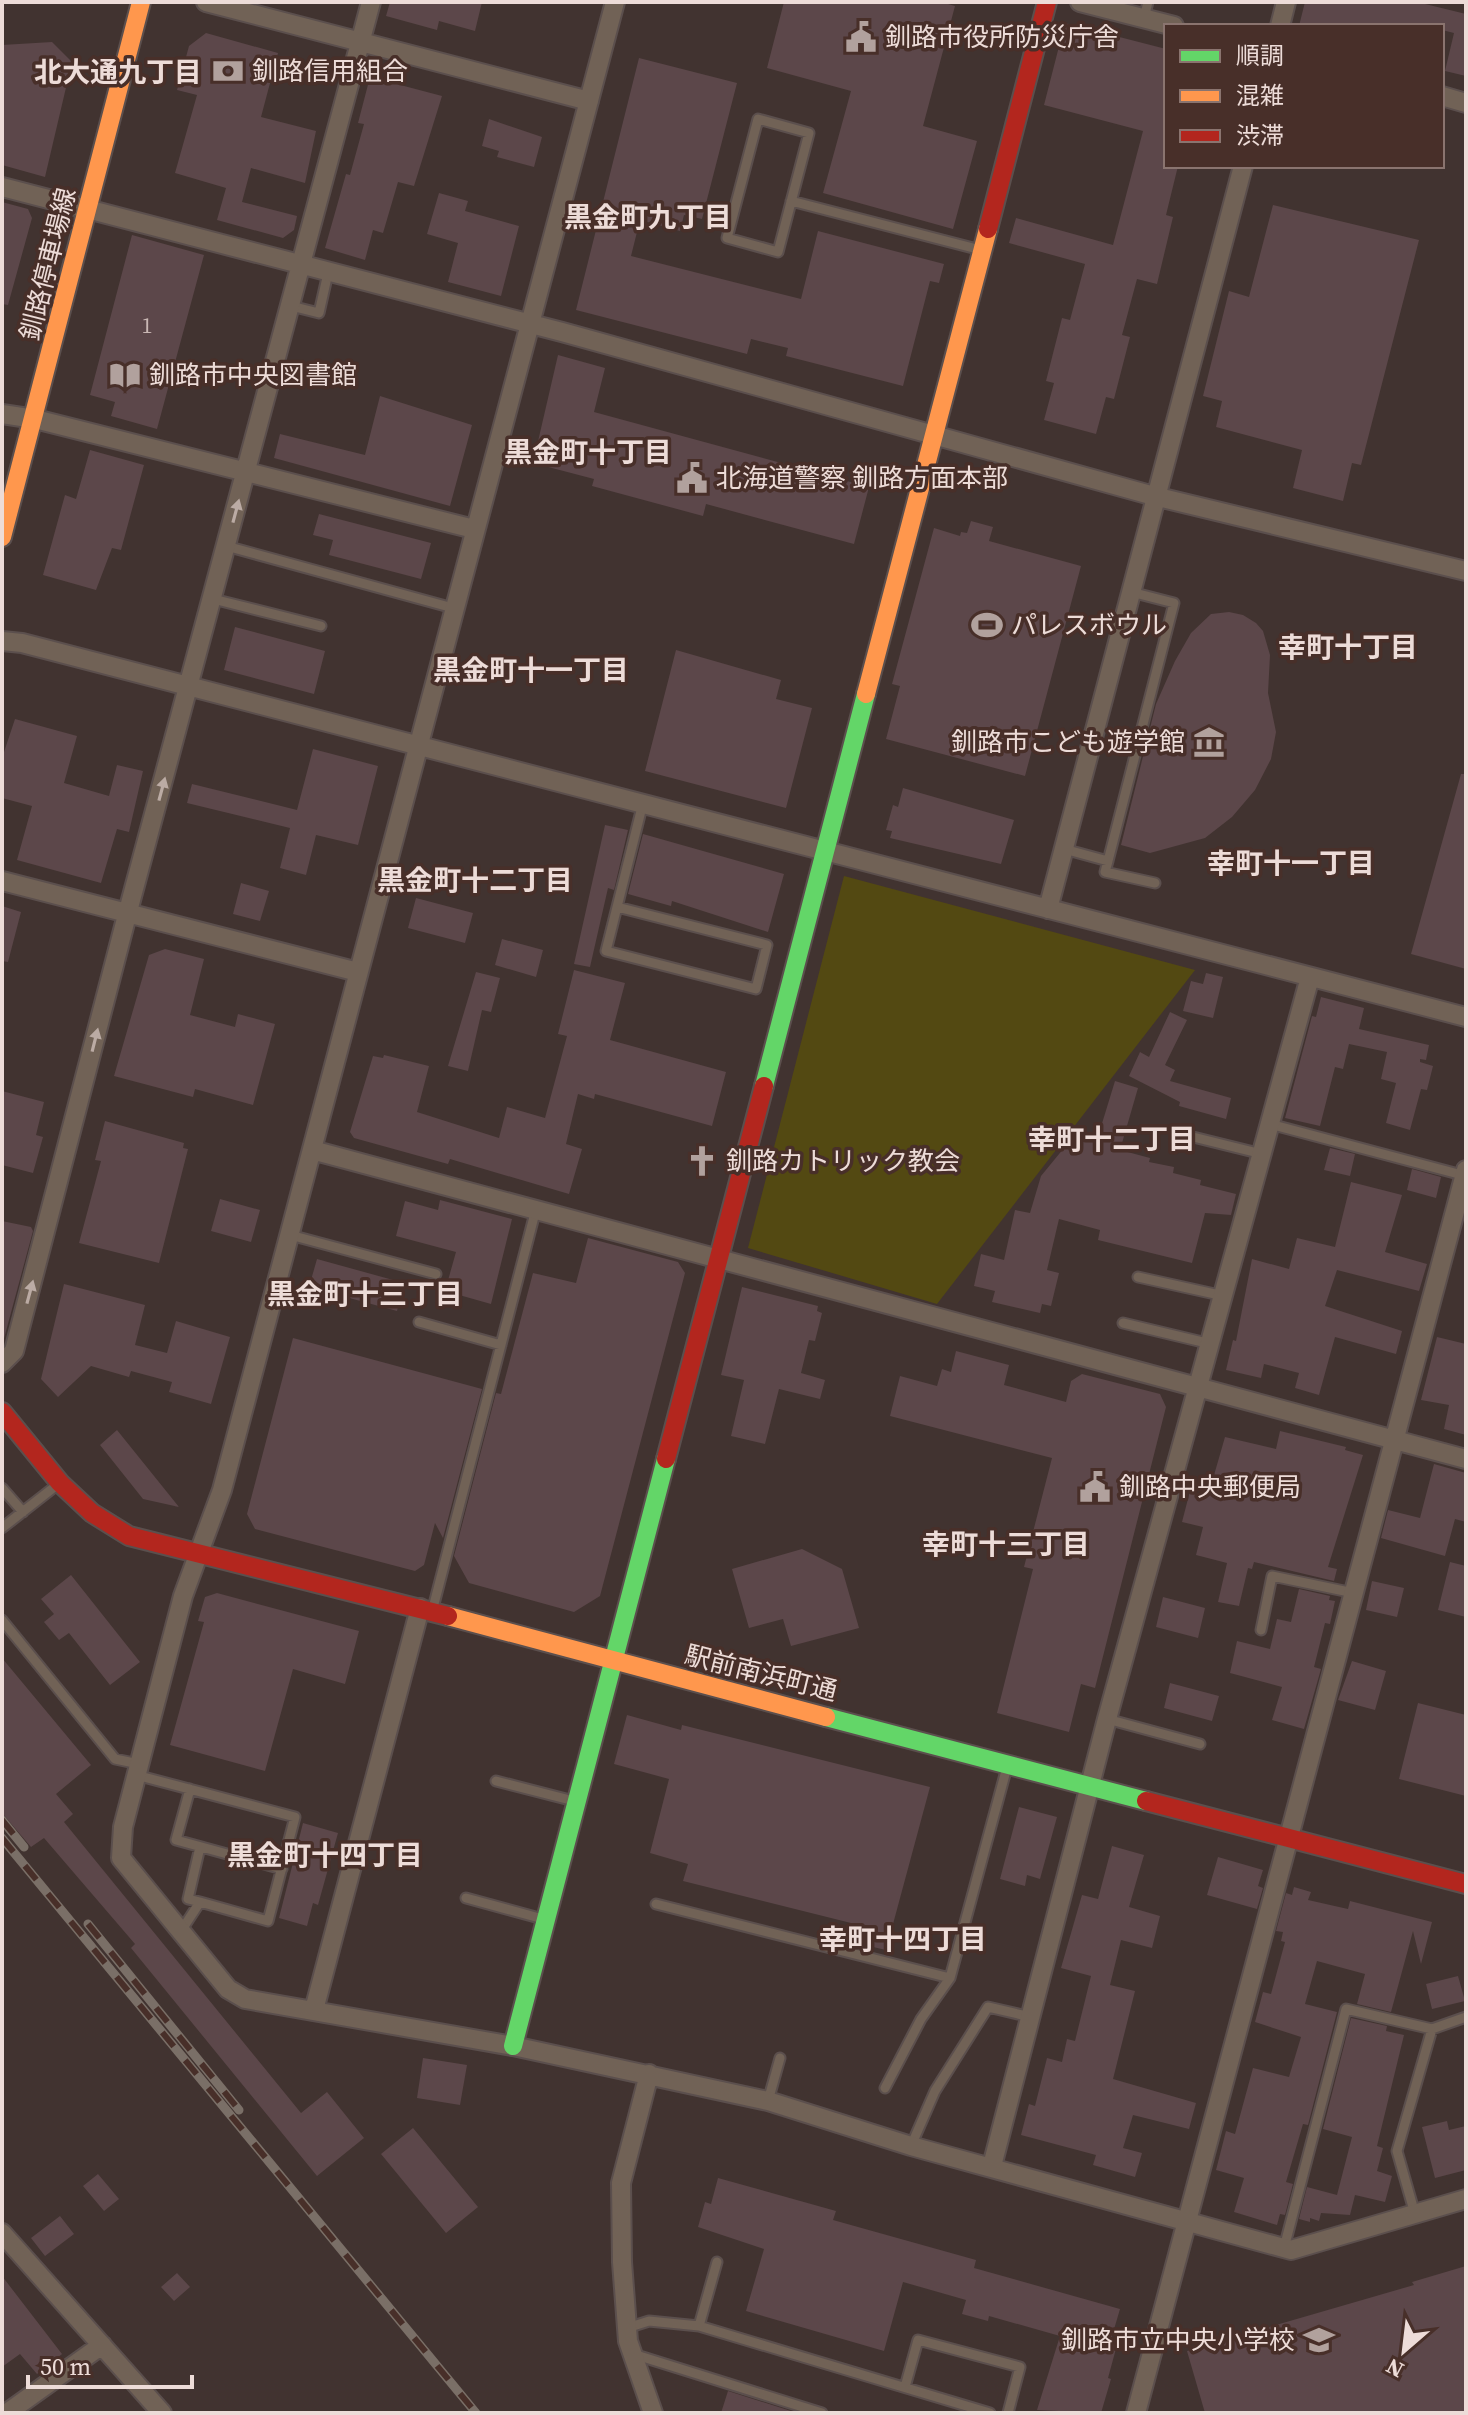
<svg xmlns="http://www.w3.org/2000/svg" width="1468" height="2415" font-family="'Source Serif 4','Noto Sans JP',serif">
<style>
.green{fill:#534912}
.building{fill:#5c474a}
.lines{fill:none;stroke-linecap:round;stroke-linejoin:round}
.lane-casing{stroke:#5b4f4d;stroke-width:13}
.street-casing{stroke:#5b4f4d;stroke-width:22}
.fast-casing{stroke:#5b4f4d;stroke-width:22}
.slow-casing{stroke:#5b4f4d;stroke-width:22}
.jam-casing{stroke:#5b4f4d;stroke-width:22}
.lane{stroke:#716256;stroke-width:9}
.street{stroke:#716256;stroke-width:18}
.fast{stroke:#63d668;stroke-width:18}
.slow{stroke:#ff974d;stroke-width:18}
.jam{stroke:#b3261e;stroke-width:18}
.rail-casing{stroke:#7a6f67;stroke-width:9}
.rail{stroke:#482f29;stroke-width:6;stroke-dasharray:18;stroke-linecap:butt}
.oneway{fill:#bbaba4}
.labels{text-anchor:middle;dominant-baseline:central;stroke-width:7;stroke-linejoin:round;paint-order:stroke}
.number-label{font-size:22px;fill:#c9b7b4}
.poi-label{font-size:26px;fill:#eddcd8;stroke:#482f29;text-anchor:start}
.street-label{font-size:26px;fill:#eddcd8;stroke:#482f29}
.neighbourhood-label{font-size:28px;font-weight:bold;fill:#eddcd8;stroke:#482f29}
</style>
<rect width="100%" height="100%" fill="#413330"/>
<path class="green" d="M844 876 1195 970 937 1304 748 1248Z"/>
<path class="building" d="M390 2H482L475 31 439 21 437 30 386 16Z
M784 2H941L955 6 923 126 977 141 953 229 823 193 851 91 767 68Z
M1305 2H1417L1466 14V76L1445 71 1454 33 1442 30V26L1415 23 1414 26H1299Z
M1065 23 1166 49V166H1178L1166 215 1173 217 1157 284 1137 279 1122 335 1130 337 1114 399 1106 397 1096 434 1044 420 1054 383 1046 381 1062 318 1070 320 1085 264 1009 243 1016 218 1113 245 1143 131 1044 105Z
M206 33 278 53 261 117 316 131 305 183 251 168 242 202 297 216 294 230 283 238 217 220 226 188 175 173 197 95 177 90 189 46Z
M52 42 72 62 45 177 2 165V45Z
M639 58 737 83 702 219 684 215 680 231 640 220 631 256 801 299 818 231 944 264 939 283 930 281 903 386 786 356 788 348 751 339 747 354 576 310Z
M370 77 442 96 414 186 398 182 383 233 373 230 365 260 325 248 346 174 350 175 364 124 358 123Z
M489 119 542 137 534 167 497 157 499 151 482 146Z
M439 193 468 201 465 211 519 226 501 296 448 282 458 243 427 234Z
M2 202 28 209 32 218 8 305 2 304Z
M1273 205 1419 240 1361 465 1352 463 1343 501 1293 488 1302 450 1216 427 1222 401 1203 396 1229 291 1249 297Z
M132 235 204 255 157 429 111 416 115 402 90 395Z
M558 355 605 368 594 412 869 487 854 544 706 504 703 516 592 486 594 479 533 463Z
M380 396 472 425 450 506 274 458 280 434 365 455Z
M90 450 144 465 121 550 112 548 96 590 43 575 65 495 76 499Z
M319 514 431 543 421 579 329 555 333 540 313 535Z
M971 521 993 527 989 541 1081 566 1025 776 886 739 900 686 892 684 934 528 960 536 961 532 967 533Z
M1229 612 1243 615 1256 623 1263 631 1270 655 1268 693 1276 732 1271 759 1255 790 1232 817 1205 838 1150 853 1121 845 1156 704 1175 661 1191 633 1211 614Z
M235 627 325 651 314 694 224 670Z
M676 650 781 680 776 699 812 708 786 808 645 771Z
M15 719 77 736 64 783 109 796 117 765 143 771 129 832 117 829 101 883 17 860 32 806 2 798V758Z
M313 749 378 766 358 845 316 835 306 875 280 868 290 828 187 803 192 784 297 810Z
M1461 774H1466V969L1411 954Z
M903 788 1014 820 1001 864 890 838 892 831 886 830 893 805 898 807Z
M605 825 628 830 614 890 608 888 590 967 574 964Z
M643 834 784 874 768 932 672 901 671 906 628 894Z
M241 883 269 891 260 921 233 914Z
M416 898 473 913 465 943 408 928Z
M2 906 21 912 8 962 2 961Z
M502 939 543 950 536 977 495 965Z
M165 949 204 959 190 1015 235 1027 238 1014 275 1024 253 1105 195 1089 193 1097 114 1076 149 955Z
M574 970 625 983 610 1040 726 1072 712 1126 595 1094 594 1099 578 1094 566 1144 582 1149 569 1194 450 1159 448 1164 354 1138 350 1132 373 1056 383 1058 384 1055 429 1066 417 1112 499 1138 507 1107 545 1118 567 1036 558 1034Z
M476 972 500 978 491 1012 482 1010 468 1071 448 1066Z
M1206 973 1223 977 1213 1018 1183 1011 1191 981 1203 984Z
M1321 997 1364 1008 1359 1029 1429 1045 1426 1060 1420 1059V1062L1433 1066 1427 1090 1421 1089 1410 1130 1386 1123 1396 1083 1381 1079 1387 1052 1349 1044 1343 1069 1335 1067 1320 1126 1285 1118 1312 1016 1316 1017Z
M1170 1012 1187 1020 1165 1065 1175 1070 1170 1081 1231 1098 1226 1119 1179 1106 1180 1102 1129 1076 1140 1052 1149 1057Z
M1115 1081 1138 1088 1120 1150 1150 1158 1149 1162 1174 1167 1173 1173 1201 1180 1200 1185 1236 1194 1231 1215 1205 1213 1192 1263 1098 1240 1100 1230 1059 1219 1047 1270 1059 1273 1051 1306 1042 1304 1040 1313 992 1302 995 1291 974 1286 981 1254 1004 1260 1015 1210 1030 1213 1041 1176 1073 1137 1096 1143Z
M2 1091 44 1102 36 1135 43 1137 33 1173 2 1165Z
M105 1121 184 1143 183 1148 188 1149 159 1263 79 1243 101 1161 95 1160Z
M1330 1148 1355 1154 1350 1176 1324 1170Z
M1412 1169 1441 1177 1436 1198 1407 1190Z
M1351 1182 1402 1195 1385 1252 1427 1264 1419 1291 1337 1270 1325 1306 1402 1331 1396 1354 1335 1337 1319 1395 1295 1388 1299 1373 1264 1364 1261 1378 1226 1370 1233 1340 1236 1341 1252 1259 1289 1269 1297 1238 1335 1247Z
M220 1199 260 1210 251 1242 211 1231Z
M440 1200 512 1219 491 1304 445 1291 456 1252 396 1236 405 1201 438 1210Z
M2 1221 31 1227 33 1231 2 1346Z
M588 1238 678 1262 685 1273 600 1596 574 1612 469 1583 454 1556 496 1393 501 1394 533 1273 576 1283Z
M317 1259 404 1283 397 1311 309 1287Z
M64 1284 145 1305 135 1345 167 1353 176 1321 230 1337 211 1404 169 1392 172 1382 131 1371 129 1377 91 1366 58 1397 41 1379Z
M742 1287 818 1306 817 1311 822 1313 815 1341 809 1340 801 1373 825 1380 820 1399 779 1389 765 1444 731 1436 744 1380 721 1375Z
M1437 1337 1466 1344V1435L1444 1429 1449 1405 1421 1400Z
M293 1338 482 1389 443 1538 435 1523 424 1565 415 1571 255 1529 247 1514Z
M956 1351 1009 1365 1004 1385 1066 1402 1071 1381 1082 1374 1160 1394 1166 1407 1095 1688 1081 1684 1069 1732 997 1713 1033 1569 1024 1567 1052 1458 890 1416 900 1376 937 1386 942 1369 951 1372Z
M117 1430 179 1507 143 1499 100 1445Z
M1280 1431 1346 1447 1345 1450 1363 1455 1328 1567 1337 1569 1334 1581 1254 1562 1252 1569 1248 1568 1239 1606 1218 1602 1227 1563 1196 1555 1203 1527 1182 1522 1190 1491 1208 1496 1225 1437 1276 1449Z
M1434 1464 1466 1473V1522L1455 1519 1445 1556 1381 1538 1388 1510 1420 1518Z
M802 1549 842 1569 859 1628 791 1646 783 1619 749 1628 732 1569Z
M1450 1562 1466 1566V1617L1438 1610Z
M71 1575 140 1662 110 1685 69 1633 59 1640 44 1622 54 1614 41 1599Z
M1372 1581 1404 1588 1397 1617 1366 1610Z
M1299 1589 1330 1596 1329 1600 1335 1601 1330 1624 1325 1623 1314 1667 1321 1669 1304 1729 1272 1720 1282 1687 1230 1673 1237 1641 1270 1649 1277 1619 1291 1622Z
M217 1593 359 1631 345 1684 293 1669 265 1771 170 1745 204 1622 198 1621 205 1597Z
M1163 1597 1205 1608 1198 1638 1156 1627Z
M2 1658 91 1765 56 1794 73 1814 64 1822 301 2113 327 2092 364 2138 317 2176 131 1948 135 1944 44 1838 31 1847 2 1813Z
M1352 1661 1386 1671 1375 1710 1338 1700Z
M1170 1683 1219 1696 1212 1721 1164 1708Z
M1418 1703 1466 1715V1796L1399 1779Z
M627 1715 681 1730 682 1725 930 1787 886 1950 860 1944 863 1926 683 1881 688 1864 650 1853 669 1779 614 1764Z
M1019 1807 1057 1817 1040 1879 1027 1875 1025 1886 1000 1879Z
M303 1823 338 1833 318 1905 313 1903 307 1926 279 1918Z
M1112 1846 1144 1855 1129 1907 1160 1916 1152 1948 1121 1940 1110 1985 1135 1991 1113 2079 1196 2103 1189 2129 1133 2115 1123 2148 1142 2153 1135 2177 1093 2165 1096 2155 1021 2135 1029 2104 1035 2106 1047 2058 1062 2062 1067 2039 1075 2041 1091 1976 1061 1968 1082 1895 1098 1899Z
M1218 1857 1263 1870 1258 1886 1263 1888 1257 1909 1207 1895Z
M1294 1887 1311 1892 1308 1900 1348 1909 1350 1901 1432 1922 1421 1964 1413 1931 1391 2012 1357 2004 1365 1974 1317 1961 1305 2004 1337 2012 1308 2125 1303 2124 1286 2182 1293 2184 1285 2215 1280 2214 1277 2225 1234 2212 1244 2178 1216 2170 1226 2131 1235 2134 1253 2068 1289 2077 1301 2037 1255 2022 1263 1992 1271 1994 1285 1942 1281 1941 1283 1932 1276 1931 1286 1893 1292 1895Z
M1458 1976 1465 2001 1432 2009 1426 1984Z
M1351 2018 1387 2026 1386 2031 1404 2035 1377 2146 1383 2148 1377 2171 1392 2176 1385 2202 1355 2195 1350 2215 1321 2213 1319 2221 1310 2218V2222L1299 2219 1307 2187 1337 2195 1352 2137 1323 2129Z
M423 2058 467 2065 460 2105 417 2098Z
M1447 2121 1449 2130 1466 2126V2170L1435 2178 1422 2127Z
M413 2128 478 2207 446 2233 381 2154Z
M98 2174 119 2199 104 2211 83 2186Z
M718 2178 836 2211 833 2220 976 2260 974 2268 1120 2309 1110 2343 1117 2345 1108 2378 1111 2379 1101 2413 1037 2410 1060 2336 989 2316 988 2321 962 2314 966 2300 903 2282 884 2351 746 2311 764 2249 698 2227 705 2202 711 2204Z
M60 2216 74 2234 45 2256 31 2238Z
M1466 2266V2413H1205L1187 2351 1414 2285 1412 2282Z
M177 2273 190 2287 174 2301 161 2287Z
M2 2276 62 2354 37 2374 20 2354 2 2367Z
M728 2391 791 2411V2413H721Z"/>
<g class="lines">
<defs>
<path id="lane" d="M1144 18 1148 2
M758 119 809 133 778 252 727 238Z
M791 201 981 250
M291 306 319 313 328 273
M226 546 453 608
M213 599 321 626
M1064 849 1108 861 1174 603 1131 592
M1108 861 1105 872 1155 883
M617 907 767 945 756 989 606 951 643 803
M1270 1124 1466 1176
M1185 1135 1262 1154
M290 1235 436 1274
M1138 1277 1224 1296
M419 1322 501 1345
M1123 1323 1211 1344
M2 1488 23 1512
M2 1528 57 1485
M433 1608 536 1209
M2 1620 115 1759 139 1764
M1261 1630 1272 1576 1354 1593
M1107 1719 1200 1744
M136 1775 295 1817 268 1921 200 1902 181 1931
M496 1781 574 1801
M190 1789 176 1840 282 1869
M200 1847 188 1899 200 1902
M466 1898 543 1919
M656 1904 950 1978
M885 2088 921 2019 950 1978 1007 1767
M768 2101 780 2058
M911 2146 935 2091 988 2007 1031 2017
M1415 2214 1397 2151 1432 2029
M1284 2248 1346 2009 1432 2029 1466 2017
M699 2326 717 2262
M627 2328 649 2321 699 2326 990 2413
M633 2354 822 2413
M905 2387 918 2340 1020 2367 1008 2413"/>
<path id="street" d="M206 2 589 101
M615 2 222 1490 183 1596 123 1827 121 1858 228 1989 245 1999 513 2046 768 2101 911 2146 1291 2250 1466 2199
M1080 2 1174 26
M1280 26 1286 2
M1442 96 1466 103
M2 187 562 332 1154 496 1466 571
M2 414 35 419 474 529
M2 641 22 643 1466 1017
M2 881 358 972
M1048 909 1243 166
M312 1150 1466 1459
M2 1363 14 1351 127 915 371 2
M314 2010 420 1608
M649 2074 621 2183 622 2262 628 2341 653 2413
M992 2166 1107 1719 1310 977
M2 2233 162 2413
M7 2413 102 2345
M1136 2413 1466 1170"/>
<path id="fast" d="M764 1086 866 694
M826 1717 1146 1801
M513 2046 666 1459"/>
<path id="slow" d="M2 537 141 2
M866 694 988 229
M448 1616 826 1717"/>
<path id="jam" d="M988 229 1047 2
M2 1412 60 1483
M666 1459 764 1086
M60 1483 92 1513 129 1536 448 1616
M1146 1801 1466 1884"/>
</defs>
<use href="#lane" class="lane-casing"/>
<use href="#street" class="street-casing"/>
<use href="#fast" class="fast-casing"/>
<use href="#slow" class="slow-casing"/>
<use href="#jam" class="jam-casing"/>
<use href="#lane" class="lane"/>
<use href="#street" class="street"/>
<use href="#fast" class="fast"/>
<use href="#slow" class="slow"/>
<use href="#jam" class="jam"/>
<defs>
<path id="rail" d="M2 1820 24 1847
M2 1838 476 2413
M88 1924 239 2110"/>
</defs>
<use href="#rail" class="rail-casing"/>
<use href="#rail" class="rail"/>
</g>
<defs><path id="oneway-solid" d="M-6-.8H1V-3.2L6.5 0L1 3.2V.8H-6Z" transform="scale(2)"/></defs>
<g class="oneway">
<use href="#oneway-solid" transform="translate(236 511) rotate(-75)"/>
<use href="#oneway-solid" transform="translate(162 789) rotate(-75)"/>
<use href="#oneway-solid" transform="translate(95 1040) rotate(-76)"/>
<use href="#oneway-solid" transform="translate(30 1292) rotate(-75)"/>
</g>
<defs>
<symbol id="civic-bare" viewBox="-9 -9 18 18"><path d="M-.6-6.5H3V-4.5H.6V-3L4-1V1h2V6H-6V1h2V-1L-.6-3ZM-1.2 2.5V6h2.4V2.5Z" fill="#b1a19d" stroke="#482f29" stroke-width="2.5" paint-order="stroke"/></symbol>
<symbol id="bank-bare" viewBox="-9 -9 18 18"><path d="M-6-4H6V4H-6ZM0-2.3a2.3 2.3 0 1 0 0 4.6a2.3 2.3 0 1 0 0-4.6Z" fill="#b1a19d" stroke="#482f29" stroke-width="2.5" paint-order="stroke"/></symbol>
<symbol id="library-bare" viewBox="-9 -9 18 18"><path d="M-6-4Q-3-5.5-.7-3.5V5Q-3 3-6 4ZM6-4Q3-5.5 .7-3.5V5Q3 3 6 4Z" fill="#b1a19d" stroke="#482f29" stroke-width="2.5" paint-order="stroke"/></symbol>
<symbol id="stadium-bare" viewBox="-9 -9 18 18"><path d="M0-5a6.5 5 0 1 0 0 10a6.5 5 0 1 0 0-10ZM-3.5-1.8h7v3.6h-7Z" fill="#b1a19d" stroke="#482f29" stroke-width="2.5" paint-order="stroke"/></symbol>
<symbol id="museum-bare" viewBox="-9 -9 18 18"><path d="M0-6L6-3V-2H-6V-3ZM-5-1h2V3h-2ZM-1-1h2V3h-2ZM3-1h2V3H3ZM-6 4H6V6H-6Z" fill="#b1a19d" stroke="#482f29" stroke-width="2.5" paint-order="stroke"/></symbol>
<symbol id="church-bare" viewBox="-9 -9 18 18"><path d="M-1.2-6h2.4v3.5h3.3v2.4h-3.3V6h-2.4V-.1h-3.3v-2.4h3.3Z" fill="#b1a19d" stroke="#482f29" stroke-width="2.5" paint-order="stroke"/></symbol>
<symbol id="school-bare" viewBox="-9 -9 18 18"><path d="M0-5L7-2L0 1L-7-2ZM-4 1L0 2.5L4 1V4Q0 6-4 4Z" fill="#b1a19d" stroke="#482f29" stroke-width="2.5" paint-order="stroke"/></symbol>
</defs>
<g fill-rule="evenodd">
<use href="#civic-bare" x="839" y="15" width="44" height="44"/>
<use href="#bank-bare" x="206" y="49" width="44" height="44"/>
<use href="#library-bare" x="103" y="353" width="44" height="44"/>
<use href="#civic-bare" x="670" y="456" width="44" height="44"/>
<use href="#stadium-bare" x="965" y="603" width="44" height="44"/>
<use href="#museum-bare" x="1187" y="720" width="44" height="44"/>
<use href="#church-bare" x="680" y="1139" width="44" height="44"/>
<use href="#civic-bare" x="1073" y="1465" width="44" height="44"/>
<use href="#school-bare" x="1297" y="2318" width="44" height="44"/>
</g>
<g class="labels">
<g class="number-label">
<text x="147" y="325">1</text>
</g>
<g class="poi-label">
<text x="885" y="37">釧路市役所防災庁舎</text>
<text x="252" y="71">釧路信用組合</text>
<text x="149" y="375">釧路市中央図書館</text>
<text x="716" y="478">北海道警察 釧路方面本部</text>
<text x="1011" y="625">パレスボウル</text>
<text x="1185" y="742" text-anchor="end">釧路市こども遊学館</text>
<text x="726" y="1161">釧路カトリック教会</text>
<text x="1119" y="1487">釧路中央郵便局</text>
<text x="1295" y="2340" text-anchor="end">釧路市立中央小学校</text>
</g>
<g class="street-label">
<text transform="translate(48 264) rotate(-76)">釧路停車場線</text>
<text transform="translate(761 1673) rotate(14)">駅前南浜町通</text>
</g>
<g class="neighbourhood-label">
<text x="118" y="72">北大通九丁目</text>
<text x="648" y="217">黒金町九丁目</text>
<text x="588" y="452">黒金町十丁目</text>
<text x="1348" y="647">幸町十丁目</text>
<text x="531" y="670">黒金町十一丁目</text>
<text x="1291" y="863">幸町十一丁目</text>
<text x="475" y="880">黒金町十二丁目</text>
<text x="1112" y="1139">幸町十二丁目</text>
<text x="365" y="1294">黒金町十三丁目</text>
<text x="1006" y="1544">幸町十三丁目</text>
<text x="325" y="1855">黒金町十四丁目</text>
<text x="903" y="1939">幸町十四丁目</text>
</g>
</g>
<rect width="1468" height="2415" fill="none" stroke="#eddcd8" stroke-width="8"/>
<rect x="1164" y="24" width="280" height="144" fill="#482f29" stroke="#8a746f" stroke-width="2"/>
<rect x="1180" y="50" width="40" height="12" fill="#63d668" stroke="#8a746f" stroke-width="2"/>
<text x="1236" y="64" font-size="24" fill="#eddcd8">順調</text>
<rect x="1180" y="90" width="40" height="12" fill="#ff974d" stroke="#8a746f" stroke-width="2"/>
<text x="1236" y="104" font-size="24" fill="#eddcd8">混雑</text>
<rect x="1180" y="130" width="40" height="12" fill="#b3261e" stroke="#8a746f" stroke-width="2"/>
<text x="1236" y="144" font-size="24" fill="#eddcd8">渋滞</text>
<g transform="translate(1404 2351) rotate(208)" stroke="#482f29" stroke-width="6" paint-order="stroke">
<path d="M0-6L14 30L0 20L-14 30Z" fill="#eddcd8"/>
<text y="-12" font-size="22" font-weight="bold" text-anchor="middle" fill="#eddcd8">N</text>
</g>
<path d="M28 2375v12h164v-12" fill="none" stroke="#eddcd8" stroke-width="4"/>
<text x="40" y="2375" font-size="24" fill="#eddcd8" stroke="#482f29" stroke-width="6" paint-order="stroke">50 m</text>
</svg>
